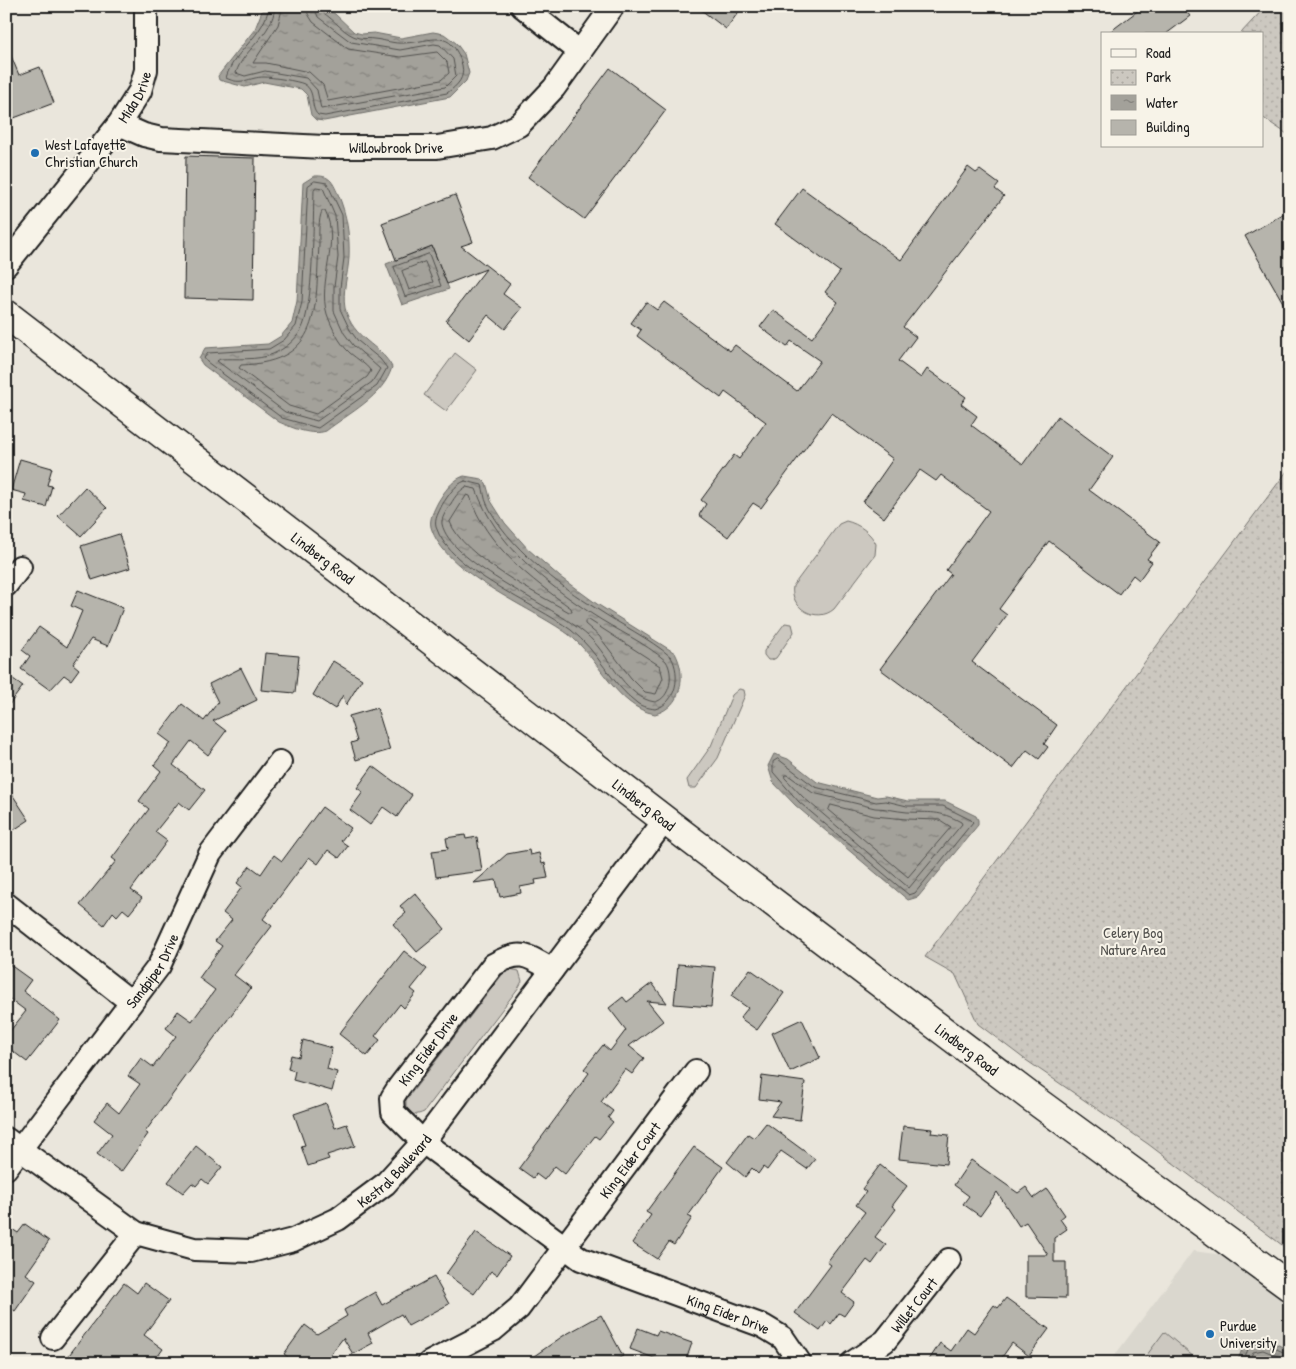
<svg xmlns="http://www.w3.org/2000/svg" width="1296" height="1369" font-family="'Patrick Hand',sans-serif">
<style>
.built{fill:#dad7ce}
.grass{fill:#ccc8c0;stroke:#74726e}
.park{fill:url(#park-dots);stroke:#74726e}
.water{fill:url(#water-ripples);stroke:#6d6c68}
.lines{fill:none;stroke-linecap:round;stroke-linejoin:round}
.shore{stroke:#52514e;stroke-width:1}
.building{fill:#b6b4ac;stroke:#1c1c1c}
.minor-casing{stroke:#1c1c1c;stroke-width:26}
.major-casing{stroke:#1c1c1c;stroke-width:31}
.minor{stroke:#f7f3e8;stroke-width:22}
.major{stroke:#f7f3e8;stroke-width:28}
.poi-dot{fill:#1f6fb2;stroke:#f7f3e8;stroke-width:2}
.labels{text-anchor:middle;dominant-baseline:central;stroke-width:4;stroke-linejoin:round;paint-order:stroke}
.street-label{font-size:15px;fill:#1c1c1c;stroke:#f7f3e8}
.poi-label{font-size:15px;fill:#1c1c1c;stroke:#f7f3e8;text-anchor:start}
.park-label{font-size:15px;fill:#51504d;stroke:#f7f3e8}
</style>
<defs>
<pattern id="park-dots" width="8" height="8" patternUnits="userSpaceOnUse" patternTransform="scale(1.25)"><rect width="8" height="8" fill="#ccc8c0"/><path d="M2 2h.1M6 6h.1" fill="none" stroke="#afaba4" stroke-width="1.8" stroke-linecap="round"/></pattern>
<pattern id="water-ripples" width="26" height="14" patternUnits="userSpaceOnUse" patternTransform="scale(1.25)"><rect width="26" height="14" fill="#a3a19a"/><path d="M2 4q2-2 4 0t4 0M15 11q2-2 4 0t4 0" fill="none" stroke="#84827d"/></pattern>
</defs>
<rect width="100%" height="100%" fill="#eae6dc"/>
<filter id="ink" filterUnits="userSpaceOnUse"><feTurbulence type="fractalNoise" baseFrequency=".02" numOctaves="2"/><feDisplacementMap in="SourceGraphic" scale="10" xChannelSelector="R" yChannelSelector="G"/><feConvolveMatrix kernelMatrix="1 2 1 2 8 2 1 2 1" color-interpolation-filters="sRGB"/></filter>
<g filter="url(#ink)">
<path class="built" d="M1193 1251 1223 1255 1290 1304V1363H1109Z"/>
<path class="grass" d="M455 353 477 370 446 411 424 395Z
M846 521C859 524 871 533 876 544L875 555 834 609C817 624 789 608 793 586L839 524Z
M785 623 792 624 794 632 776 658 772 660H768L764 655V651Z
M739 689 744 690 745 695 718 758 696 788H689L687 780 711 746 732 695Z
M510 969 519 971 522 981 519 987 424 1112C417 1115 412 1116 406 1110V1100L505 971Z
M1164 1332 1201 1363H1141Z"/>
<path class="park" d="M1266 6H1290V136L1262 117V34H1240Z
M1290 467V1251L1148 1144 1023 1058 978 1024 955 974 925 957Z"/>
<path class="water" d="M264 6 323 7 335 14 354 32 362 34 374 33 401 38 433 32 444 34 456 43 464 54 469 73 466 81 450 97 324 121 316 120 311 115 307 95 301 89 264 82 245 87 219 80 218 76 255 29Z
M314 176C330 175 332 181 338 194 347 215 350 236 349 258 348 274 342 292 345 308 353 340 380 344 392 367 384 396 349 413 326 431 311 436 293 428 279 422L203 365 199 359 205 348 268 344 281 336 292 323 297 301 303 183Z
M432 246 449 289 402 305 386 264Z
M464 476 482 479 486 483 491 501 505 523 528 549 560 577 597 604 675 653C687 675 682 707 655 714 615 707 599 657 568 634 531 607 444 573 431 527 429 519 434 510 438 502 444 492 452 480 464 476Z
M774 754 788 759 817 782 877 797 886 796 908 801H945L976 816 978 820V825L918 897 908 900 795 805 773 782 768 766Z
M1265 1338 1290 1351V1363H1237L1245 1341Z"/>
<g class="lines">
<path class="shore" d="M269 6C265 36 233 51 226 78 242 86 249 77 264 77 271 77 298 81 304 84 317 92 309 107 318 115L325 116 447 93C458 85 465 78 462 65 451 26 432 42 404 43 394 44 385 40 374 39 369 38 364 39 359 38 345 35 335 20 322 12L321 6
M275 6C273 36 243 49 236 73L245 76 265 71 306 78 317 90 321 109 445 87 456 76 453 59 440 45 434 44 400 50 351 42 318 17 314 6
M283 6 278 25 253 63H266L309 72 323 85 328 101 441 80 449 73 447 62 437 52 400 57 348 49 313 22 308 14 307 6
M315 181 327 183 342 215 344 258 340 288V309L350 330 358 341 380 359 387 368 377 386 318 428 282 418 207 362 204 358 208 353 269 349 284 340 296 326 302 302 308 186Z
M316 187 323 188 335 216 338 257 334 287V311L344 333 353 345 380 369 372 382 317 421 285 412 217 361 220 359C236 358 257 361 273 354 284 349 295 341 301 330 314 309 313 218 314 190Z
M322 211H325C341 243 317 281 327 314 332 328 339 343 350 353 357 359 366 364 371 371L367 377 316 414 289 406 239 368 241 365C323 362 315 308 319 245 319 234 318 220 322 211Z
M429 254 441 286 405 297 394 267Z
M425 262 433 282 409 290 402 271Z
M465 481 482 485C484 491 484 498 487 504 506 545 559 586 597 609 621 625 649 638 671 657 681 674 677 703 655 709 649 708 642 707 637 703 611 684 598 651 571 630 535 603 450 571 436 527 434 519 439 512 442 505 448 496 455 484 465 481Z
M466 487 476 489C495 544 544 582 592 614 616 630 644 642 666 661 674 673 671 698 655 702 627 698 612 662 594 642 589 636 581 630 574 625 544 602 450 562 442 524 441 519 446 511 449 507 453 500 458 491 466 487Z
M467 495 470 496C485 545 532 580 571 608L572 612H569C536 593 463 557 450 522Z
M589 620 660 666 663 678 656 694 645 692 631 678 599 636 585 624V621Z
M778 759 815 787 876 802 886 801 907 806H943L971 820 973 822 915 893 909 895 799 802 773 772V762Z
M785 775H788L813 793 875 808C886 808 895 811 907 812 930 813 939 810 961 822L962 824 909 888 803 797 785 778Z
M831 805 874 816 906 819 940 820 951 827 908 877 829 810Z
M1242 1363 1250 1345 1265 1344 1290 1355
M1248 1363 1253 1352 1263 1350 1290 1361"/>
</g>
<path class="building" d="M696 6H743L726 29Z
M1144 6H1182L1190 16 1166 34H1107Z
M6 44 19 75 40 67 54 103 6 121Z
M610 68 666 110 584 219 528 177Z
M186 156 255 158 253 300 184 298Z
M968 167 976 173 980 170 999 184 995 189 1004 196 903 327 916 337 898 361 921 378 927 369 966 397 961 404 977 416 971 425 1023 464 1058 416 1113 457 1089 490 1160 542 1147 559 1152 562 1139 580 1133 575 1119 594 1049 541 999 609 1007 615 972 662 1057 725 1044 744 1048 747 1039 759 1027 750 1013 768 880 669 951 574 946 570 989 511 941 475 936 481 920 470 884 518 863 502 893 459 831 413 761 508 753 503 728 537 699 515 706 504 701 500 734 455 739 459 766 422 725 392 721 398 637 336 641 330 631 323 646 302 657 310 664 302 730 351 735 345 797 391 820 361 791 341 787 347 760 327 773 310 812 338 838 302 825 292 840 272 775 224 802 188 901 260Z
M455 195 473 242 461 246 510 284 503 294 522 308 505 329 488 315 469 340 446 321 486 269 447 284 432 246 396 260 382 223Z
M1290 210V315L1245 236Z
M20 459 52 468 47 485 52 486 46 507 24 501 26 494 11 490Z
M85 487 107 508 81 536 58 516Z
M119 534 130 568 92 580 81 546Z
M78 590 123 608 108 646 91 639 73 664 79 669 71 680 64 675 50 690 21 669 30 656 22 650 39 627 67 647 82 611 71 606Z
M265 653 299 656 295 693 261 690Z
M333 661 362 679 346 705 343 695 335 709 313 695Z
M241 668 257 700 213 721 226 731 208 755 191 741 173 765 205 790 189 810 179 802 155 832 167 841 131 890 142 898 129 914 123 909 117 916 113 912 104 925 80 905 116 861 112 858 149 809 139 801 161 771 154 765 171 743 159 734 182 704 204 721 218 702 209 684Z
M6 674 23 686 6 709Z
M377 708 390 750 356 760 351 743 357 741 349 716Z
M373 766 412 795 397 817 383 807 370 825 350 810 363 792 357 788Z
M6 785 29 820 6 835Z
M322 807 351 828 341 841 348 846 339 858 328 850 318 864 309 857 263 919 272 926 234 975 251 988 145 1132 148 1134 121 1172 97 1154 112 1134 94 1120 107 1103 119 1113 140 1084 128 1076 141 1058 153 1067 176 1036 166 1028 178 1011 192 1021 215 990 199 978 222 946 215 941 232 920 223 913 242 887 237 883 250 866 261 874 274 855 282 861Z
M465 835 466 839 477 837 482 871 436 877 432 851 448 849 446 838Z
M529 850 530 855 539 853 542 864 545 863 548 878 535 880 536 884 520 887 521 893 500 897 496 880 474 883 507 854Z
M415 893 445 929 417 952 393 924 406 913 400 906Z
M404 951 427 969 411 989 416 993 404 1008 400 1004 375 1036 380 1040 367 1056 339 1034Z
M6 962 31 980 23 991 60 1020 27 1062 6 1046V1036L26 1011 6 996Z
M678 964 715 967 711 1007 674 1004Z
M750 969 784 993 757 1030 740 1018 748 1008 731 996Z
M652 983 667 1003 647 1001 663 1021 629 1046 644 1058 632 1074 625 1069 601 1102 613 1111 608 1118 613 1122 599 1139 595 1136 565 1174 555 1166 544 1180 536 1174 533 1178 519 1168 589 1073 584 1069 603 1045 610 1051 626 1030 609 1008 623 997 627 1002Z
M802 1019 820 1058 790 1072 772 1033Z
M303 1040 332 1048 327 1069 337 1072 332 1091 293 1080 295 1071 288 1069 291 1055 299 1057Z
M762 1076 805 1082 800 1120 771 1116 781 1102 759 1099Z
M326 1103 335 1128 347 1124 355 1146 327 1155 329 1159 308 1166 301 1146 305 1145 294 1114Z
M766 1123 815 1159 807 1169 781 1151 767 1170 763 1167 758 1174 752 1168 745 1177 727 1162 748 1134 754 1138Z
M903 1126 932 1129 931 1133 949 1135 946 1164 899 1159Z
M196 1146 222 1167 208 1184 202 1179 196 1186 192 1183 183 1193 168 1182Z
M694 1147 723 1167 688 1216 692 1218 674 1245 669 1242 657 1259 632 1243 651 1215 646 1212Z
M971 1160 1018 1193 1026 1187 1034 1198 1047 1189 1065 1215 1060 1219 1067 1229 1054 1238V1262H1066V1298L1026 1297V1255H1048L1026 1222 1019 1226 997 1192 980 1216 963 1204 969 1196 954 1185Z
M880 1165 907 1186 892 1206 896 1209 875 1237 886 1245 872 1264 867 1260 842 1293 854 1302 844 1316 839 1313 831 1324 827 1321 820 1331 795 1313 831 1265 827 1262 865 1212 856 1205 866 1192 862 1189Z
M25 1224 49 1241 26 1274 36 1281 15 1311 6 1305V1225L18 1233Z
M476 1232 510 1256 497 1275 491 1271 474 1294 446 1274Z
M434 1277 449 1304 408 1326 401 1314 368 1333 373 1343 353 1354 343 1338 324 1363H295L284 1354 305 1325 317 1334 347 1316 344 1310 375 1292 382 1305Z
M124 1283 137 1293 144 1283 169 1301 144 1335 163 1349 153 1363H63Z
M1006 1298 1049 1329 1029 1356 1012 1343 998 1363H927L940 1343 951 1351 967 1328 974 1333 994 1305 998 1308Z
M601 1315 623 1356 610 1363H524L563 1336Z
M638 1328 656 1335 658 1331 692 1343 685 1363H667L630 1349Z"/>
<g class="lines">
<defs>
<g id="minor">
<path d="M522 6 580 52"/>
<path id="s1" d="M119 124 144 135 161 139 324 147H437L492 138 519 125 554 88 613 6"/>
<path id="s2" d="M6 265 119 124 140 91 146 70V6"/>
<path d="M6 585 20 567"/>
<path d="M6 904 131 1002"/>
<path id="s3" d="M552 970C527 955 520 949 493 965L399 1087 392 1098 393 1112 423 1142 581 1259 763 1326 783 1338 800 1363"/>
<path id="s4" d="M6 1139 136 1233 194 1249 251 1251 293 1240 338 1219 385 1184 423 1142 665 820"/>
<path id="s5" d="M6 1168 159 966 210 854 280 762"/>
<path d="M53 1338 136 1233"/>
<path id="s6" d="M429 1363 493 1330 519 1308 696 1071"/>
<path id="s7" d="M852 1363 885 1341 949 1260"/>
</g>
<g id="major">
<path id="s8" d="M6 314 679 831 1032 1098 1290 1287"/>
</g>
</defs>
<use href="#minor" class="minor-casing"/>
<use href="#major" class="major-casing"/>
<use href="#minor" class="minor"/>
<use href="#major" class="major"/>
</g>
</g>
<g class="poi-dot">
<circle cx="35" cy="153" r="5"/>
<circle cx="1210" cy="1334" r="5"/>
</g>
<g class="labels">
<g class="street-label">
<text stroke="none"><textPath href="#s2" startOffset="212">Mida Drive</textPath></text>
<text stroke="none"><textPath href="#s1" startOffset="280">Willowbrook Drive</textPath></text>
<text stroke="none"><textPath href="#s8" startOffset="400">Lindberg Road</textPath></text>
<text stroke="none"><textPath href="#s8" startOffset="805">Lindberg Road</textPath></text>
<text stroke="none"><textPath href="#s5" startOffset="246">Sandpiper Drive</textPath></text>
<text transform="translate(428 1049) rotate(-53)">King Eider Drive</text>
<text stroke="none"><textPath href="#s8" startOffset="1210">Lindberg Road</textPath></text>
<text stroke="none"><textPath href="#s6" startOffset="291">King Eider Court</textPath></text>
<text stroke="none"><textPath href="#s4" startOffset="445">Kestral Boulevard</textPath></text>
<text stroke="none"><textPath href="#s7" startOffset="86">Willet Court</textPath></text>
<text stroke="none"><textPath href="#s3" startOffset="642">King Eider Drive</textPath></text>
</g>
<g class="poi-label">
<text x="45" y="144">West Lafayette<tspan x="45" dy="17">Christian Church</tspan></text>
<text x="1220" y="1325">Purdue<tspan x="1220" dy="17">University</tspan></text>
</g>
<g class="park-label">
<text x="1133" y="932">Celery Bog<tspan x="1133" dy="17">Nature Area</tspan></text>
</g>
</g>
<rect width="1296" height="1369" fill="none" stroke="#f7f3e8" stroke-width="25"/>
<rect x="12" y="12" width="1271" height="1344" fill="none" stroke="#1c1c1c" stroke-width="2" filter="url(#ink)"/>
<rect x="1101" y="32" width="162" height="115" fill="#f7f3e8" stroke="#9f9d96"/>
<rect x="1111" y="49" width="25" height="8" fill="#f7f3e8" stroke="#9f9d96"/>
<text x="1146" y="58" font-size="15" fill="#1c1c1c">Road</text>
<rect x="1111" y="70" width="25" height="15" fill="url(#park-dots)" stroke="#9f9d96"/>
<text x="1146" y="82" font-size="15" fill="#1c1c1c">Park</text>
<rect x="1111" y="95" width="25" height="15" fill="url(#water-ripples)" stroke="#9f9d96"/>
<text x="1146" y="108" font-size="15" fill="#1c1c1c">Water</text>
<rect x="1111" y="120" width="25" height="15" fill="#b6b4ac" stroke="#9f9d96"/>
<text x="1146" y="132" font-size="15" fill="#1c1c1c">Building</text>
</svg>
